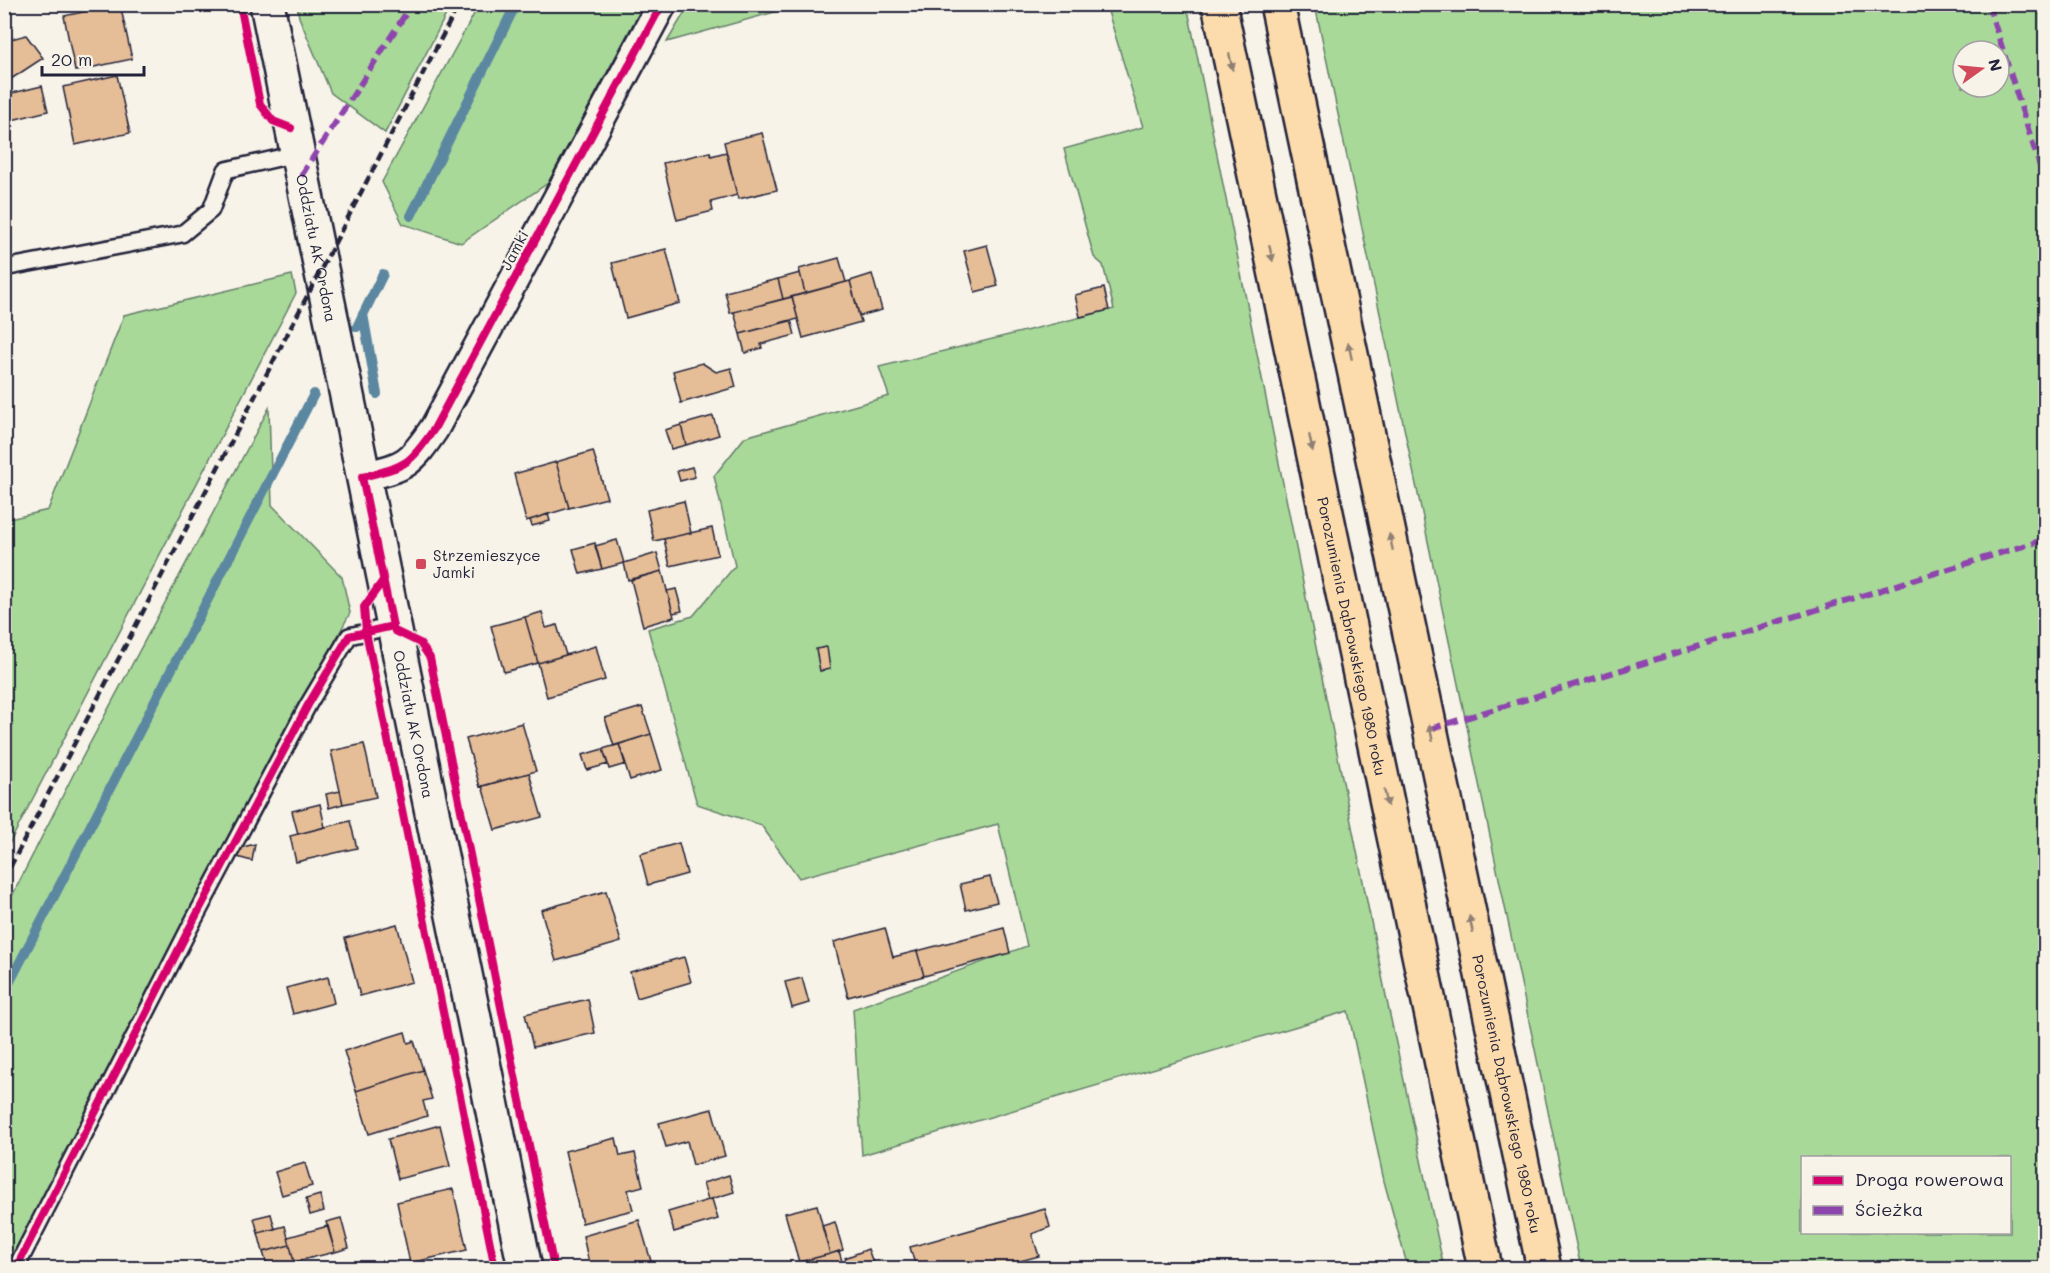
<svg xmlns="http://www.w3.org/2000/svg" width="2050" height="1273" font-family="Mali,sans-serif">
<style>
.green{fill:#a8d999;stroke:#657e6a;stroke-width:1.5;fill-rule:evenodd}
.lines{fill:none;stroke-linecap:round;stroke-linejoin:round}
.stream{stroke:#5c87a1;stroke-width:10}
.building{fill:#e5bd96;stroke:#22223b;stroke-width:1.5}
.service-casing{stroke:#22223b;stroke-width:20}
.minor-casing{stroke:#22223b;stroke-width:33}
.tertiary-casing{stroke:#22223b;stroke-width:38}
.primary-casing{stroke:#22223b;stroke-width:38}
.service{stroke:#f7f3e8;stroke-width:15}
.minor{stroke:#f7f3e8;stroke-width:28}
.tertiary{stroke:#f7f3e8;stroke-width:33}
.primary{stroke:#fcdcac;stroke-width:33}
.rail{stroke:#22223b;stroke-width:4.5;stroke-dasharray:9 4.5;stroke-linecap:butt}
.quiet{stroke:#8e44ad;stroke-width:6;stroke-dasharray:12 6;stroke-linecap:butt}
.cycleway-casing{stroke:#f7f3e8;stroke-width:11}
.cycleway{stroke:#d6006c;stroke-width:8}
.oneway{fill:#8f7f74}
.poi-dot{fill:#d1495b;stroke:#f7f3e8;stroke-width:2}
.labels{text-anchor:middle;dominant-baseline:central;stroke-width:4.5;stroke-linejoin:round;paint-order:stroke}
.street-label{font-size:15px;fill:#22223b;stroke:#f7f3e8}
.poi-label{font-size:15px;fill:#22223b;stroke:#f7f3e8;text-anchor:start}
</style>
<rect width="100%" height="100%" fill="#f7f3e8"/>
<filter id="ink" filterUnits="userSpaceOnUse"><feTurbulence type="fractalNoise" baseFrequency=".0167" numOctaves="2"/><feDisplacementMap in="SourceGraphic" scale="12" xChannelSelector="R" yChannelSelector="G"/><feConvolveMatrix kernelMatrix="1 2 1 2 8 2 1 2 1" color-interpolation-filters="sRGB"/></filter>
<g filter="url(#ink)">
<path class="green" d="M297 5H451L385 133 331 93 299 17Z
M479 5H643L548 183 461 243 403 224 382 182Z
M689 5V4L800 5 667 42Z
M1106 5H1187L1387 1001 1444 1268H1408L1384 1181 1348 1011 862 1155 853 1009 1027 946 998 824 799 878 761 825 697 804 648 629 693 616 735 566 714 476 745 437 889 396 879 367 1114 309 1103 265 1094 257 1064 149 1143 127Z
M1315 5H2045V1268H1581ZM1963 51H1999V87H1963ZM1802 1158H2010V1232H1802Z
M292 275 296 293 5 852V520L48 510 124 315Z
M269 408 272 505 342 577 350 613 132 1025 11 1268H4V912L73 775Z"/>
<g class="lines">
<path class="stream" d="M411 216 516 4
M363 314 377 394
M357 327 383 274
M4 993 314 394"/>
</g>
<path class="building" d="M120 4 132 59 75 71 64 16Z
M26 35 43 58 8 81 4 67V41Z
M117 75 130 133 75 145 63 87Z
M42 86 48 111 4 122V95Z
M762 133 777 190 738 199 724 142Z
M710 152 711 156 726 152 737 195 711 202 713 211 677 220 663 163Z
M987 245 998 286 975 292 964 251Z
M666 249 680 303 626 318 612 263Z
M839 258 846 282 805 293 799 269Z
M800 273 805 293 783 299 778 279Z
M872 274 882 310 859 316 850 281Z
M778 279 783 299 730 313 725 292Z
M850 281 861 322 803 338 792 297Z
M1104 288 1109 310 1080 317 1075 295Z
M792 297 798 319 740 334 734 312Z
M791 320 795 335 761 344 762 348 745 353 740 334Z
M702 363 716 372 731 368 736 387 681 403 673 371Z
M713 416 719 435 686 445 681 425Z
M681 425 686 445 671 449 665 430Z
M593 451 607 498 569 508 556 462Z
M556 462 569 508 526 521 514 474Z
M692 467 695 477 680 481 677 471Z
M684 501 691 533 654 541 647 510Z
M548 514 550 521 532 526 530 520Z
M712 528 718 555 670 566 664 539Z
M617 540 624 563 602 569 595 546Z
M595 543 602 569 580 574 573 549Z
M657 553 662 571 628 580 624 563Z
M662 571 674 617 643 626 631 580Z
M676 589 682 611 673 613 667 591Z
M542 612 546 628 557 625 566 655 538 663 525 617Z
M525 617 538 663 504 672 491 626Z
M596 646 605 680 547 697 538 663Z
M827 647 830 669 820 671 816 649Z
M642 707 651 734 614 746 605 718Z
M522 723 536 771 480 787 466 739Z
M651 734 662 770 630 780 619 744Z
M364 744 376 797 343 804 331 751Z
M619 744 626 764 609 769 603 749Z
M603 749 608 764 587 770 582 755Z
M529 773 542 817 495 830 482 786Z
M340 791 343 804 329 808 326 794Z
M320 804 325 827 298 834 292 811Z
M350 821 357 848 296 862 290 836Z
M679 843 687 874 648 885 640 854Z
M255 844 252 861 237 857 243 847Z
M990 877 997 902 966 910 960 884Z
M606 891 621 942 556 961 541 910Z
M397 924 412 982 360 996 345 938Z
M885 928 893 957 917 951 924 976 848 997 834 942Z
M1004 928 1010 953 924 976 917 951Z
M684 957 691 982 637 998 630 972Z
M328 977 334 1003 293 1014 286 988Z
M802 978 809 1003 792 1008 785 982Z
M588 999 595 1033 533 1047 525 1014Z
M405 1032 408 1043 414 1041 423 1070 356 1091 344 1051Z
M423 1070 432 1099 423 1101 427 1116 369 1134 356 1091Z
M712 1109 725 1156 693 1165 687 1141 666 1147 659 1123Z
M440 1125 450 1166 398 1179 388 1139Z
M616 1138 620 1156 635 1153 643 1186 628 1190 633 1210 582 1223 565 1151Z
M305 1163 312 1186 282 1195 275 1172Z
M729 1175 734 1192 708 1200 703 1183Z
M453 1189 467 1250 410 1263 397 1202Z
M320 1195 324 1211 310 1215 306 1199Z
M712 1199 718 1219 674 1232 668 1212Z
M817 1205 830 1254 799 1262 785 1213Z
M1045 1209 1050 1227 1032 1234 1039 1256 994 1268H916L910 1247Z
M271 1214 275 1229 258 1233 254 1218Z
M341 1218 349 1248 335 1252 326 1222Z
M639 1220 653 1268H590L583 1236Z
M835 1222 843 1250 830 1254 822 1226Z
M285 1226 290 1245 263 1252 258 1233Z
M328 1226 335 1252 294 1262 288 1237Z
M290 1245 294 1262 299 1261 301 1268H268L263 1252Z
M868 1249 875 1268H849L845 1258Z
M839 1251 844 1268H777L830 1254Z"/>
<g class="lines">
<defs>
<path id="service" d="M4 268 182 234 211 210 226 170 296 154
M16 1268 189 929 308 705 349 636 393 626"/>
<path id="minor" d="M362 477C405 466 408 467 434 429L662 4"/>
<g id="tertiary">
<path id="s1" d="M267 4 525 1268"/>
</g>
<g id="primary">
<path id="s2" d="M1219 4 1485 1268"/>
<path id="s3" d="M1277 4 1544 1268"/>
</g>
</defs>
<use href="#service" class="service-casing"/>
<use href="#minor" class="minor-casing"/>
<use href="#tertiary" class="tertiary-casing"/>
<use href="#primary" class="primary-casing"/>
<use href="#service" class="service"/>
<use href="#minor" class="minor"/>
<use href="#tertiary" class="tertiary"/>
<use href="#primary" class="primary"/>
<path class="rail" d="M4 879 459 4"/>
<path class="quiet" d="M1988 4 2046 185
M301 176 412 4
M1430 729 2046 539"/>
<defs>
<path id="cycleway" d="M240 4 260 104 273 121 291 128
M384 579 364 607 366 632 495 1268
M395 631 420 643 430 658 554 1268
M16 1268 189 929 308 705 349 636 393 626 362 477C405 466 408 467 434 429L662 4"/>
</defs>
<use href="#cycleway" class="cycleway-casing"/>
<use href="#cycleway" class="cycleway"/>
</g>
<defs><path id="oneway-solid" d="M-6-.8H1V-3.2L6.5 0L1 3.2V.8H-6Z" transform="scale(1.5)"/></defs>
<g class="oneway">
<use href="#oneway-solid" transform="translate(1231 62) rotate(78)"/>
<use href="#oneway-solid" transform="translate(1271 253) rotate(78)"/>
<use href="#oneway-solid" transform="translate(1350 351) rotate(-102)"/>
<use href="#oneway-solid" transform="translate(1311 443) rotate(78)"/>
<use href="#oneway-solid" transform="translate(1391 542) rotate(-102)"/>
<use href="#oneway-solid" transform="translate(1431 733) rotate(-102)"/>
<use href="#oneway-solid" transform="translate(1386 798) rotate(78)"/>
<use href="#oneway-solid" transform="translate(1471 924) rotate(-102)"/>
</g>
</g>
<rect class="poi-dot" x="415" y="558" width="12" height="12" rx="3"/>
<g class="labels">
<g class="street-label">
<text stroke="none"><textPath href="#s1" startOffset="249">Oddziału AK Ordona</textPath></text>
<text transform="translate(514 250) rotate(-62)">Jamki</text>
<text stroke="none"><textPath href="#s2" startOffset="646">Porozumienia Dąbrowskiego 1980 roku</textPath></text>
<text stroke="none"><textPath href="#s1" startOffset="735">Oddziału AK Ordona</textPath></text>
<text stroke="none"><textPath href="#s3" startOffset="1114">Porozumienia Dąbrowskiego 1980 roku</textPath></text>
</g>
<g class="poi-label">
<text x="433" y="555">Strzemieszyce<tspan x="433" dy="17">Jamki</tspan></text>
</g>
</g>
<rect width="2050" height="1273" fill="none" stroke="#f7f3e8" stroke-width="24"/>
<rect x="12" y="12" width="2026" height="1249" fill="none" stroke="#22223b" stroke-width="2" filter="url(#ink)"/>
<rect x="1801" y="1156" width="210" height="78" fill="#f7f3e8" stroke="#a29fa3" stroke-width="1.5"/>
<rect x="1813" y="1176" width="30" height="9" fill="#d6006c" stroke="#a29fa3" stroke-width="1.5"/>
<text x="1855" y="1186" font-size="18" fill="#22223b">Droga rowerowa</text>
<rect x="1813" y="1206" width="30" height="9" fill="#8e44ad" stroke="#a29fa3" stroke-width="1.5"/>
<text x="1855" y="1216" font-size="18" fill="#22223b">Ścieżka</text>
<g transform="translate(1981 69) rotate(75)"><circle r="28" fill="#f7f3e8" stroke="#a29fa3" stroke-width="1.5"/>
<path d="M0-4.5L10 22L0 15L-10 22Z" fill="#d1495b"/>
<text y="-9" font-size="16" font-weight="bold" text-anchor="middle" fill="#22223b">N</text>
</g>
<path d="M42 66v9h102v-9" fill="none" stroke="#22223b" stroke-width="3"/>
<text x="51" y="66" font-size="18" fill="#22223b" stroke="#f7f3e8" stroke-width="4.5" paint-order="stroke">20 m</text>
</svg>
